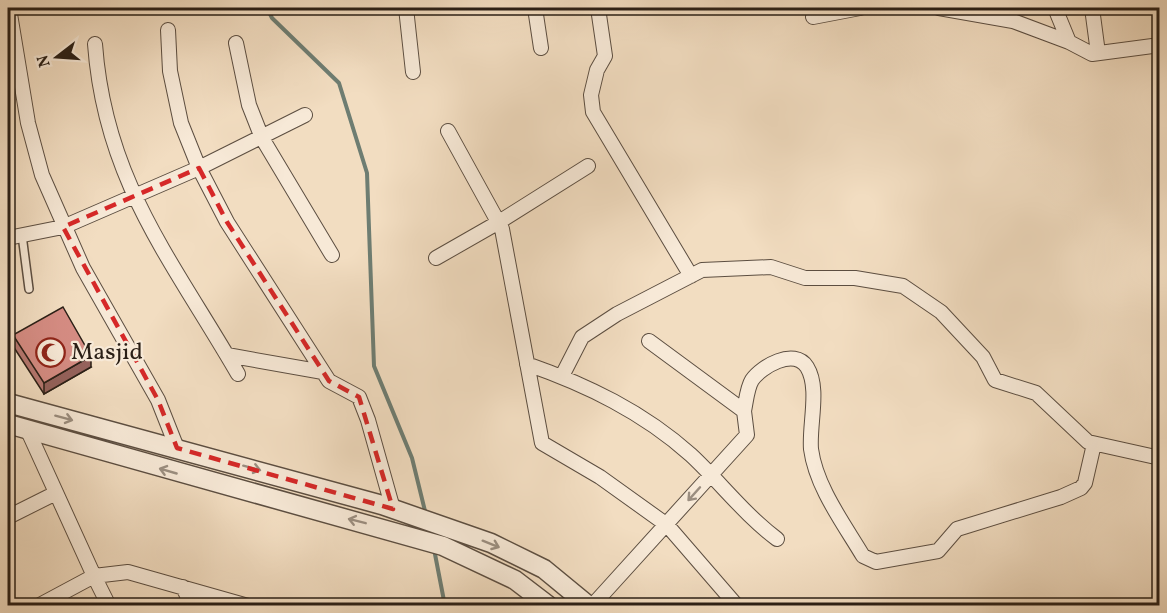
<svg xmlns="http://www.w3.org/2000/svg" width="1167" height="613" font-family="Vollkorn,serif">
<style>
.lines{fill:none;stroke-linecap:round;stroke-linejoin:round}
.stream{stroke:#6e7d72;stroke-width:4}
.service-casing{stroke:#5c4e41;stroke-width:10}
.minor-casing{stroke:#5c4e41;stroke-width:16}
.tertiary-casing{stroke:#5c4e41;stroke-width:21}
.service{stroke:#f7e9d7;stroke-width:7}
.minor{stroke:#f7e9d7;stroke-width:14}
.tertiary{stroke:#f7e9d7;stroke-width:18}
.wall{fill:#b77871;stroke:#2a1f16;stroke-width:1.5}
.shaded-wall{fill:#95625c;stroke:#2a1f16;stroke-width:1.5}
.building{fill:#d58c83;stroke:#2a1f16;stroke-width:1.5}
.oneway{stroke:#9b8e80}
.marked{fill:none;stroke:#d62828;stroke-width:4.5;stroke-dasharray:12 8;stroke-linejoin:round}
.labels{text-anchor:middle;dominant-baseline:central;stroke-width:4.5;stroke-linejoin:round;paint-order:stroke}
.poi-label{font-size:24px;fill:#2a1f16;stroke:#f7e9d7;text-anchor:start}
</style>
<rect width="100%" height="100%" fill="#f2ddc1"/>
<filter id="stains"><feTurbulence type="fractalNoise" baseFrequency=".00333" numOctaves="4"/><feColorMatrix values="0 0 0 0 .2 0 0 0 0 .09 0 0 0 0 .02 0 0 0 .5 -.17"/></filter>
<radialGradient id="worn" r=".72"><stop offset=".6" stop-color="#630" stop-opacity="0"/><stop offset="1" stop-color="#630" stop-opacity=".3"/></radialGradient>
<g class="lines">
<path class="stream" d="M267 8 272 18 339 83 367 173 374 366 412 458 426 515
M434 549 445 606"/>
<defs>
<path id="service" d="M22 235 29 289"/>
<path id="minor" d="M9 8 28 123 42 175 83 268 158 400 177 448
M406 8 413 72
M535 8 541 48
M598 8 605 56 597 70 591 95 593 112 691 276
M939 8 1013 21 1069 42
M1055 8 1069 42 1092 54 1160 45
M1092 8 1098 53
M813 17 860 8
M168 30 170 71 181 123 199 168 227 222 329 381 359 397 368 420 393 509
M236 43 249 105 262 138 332 255
M95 44C105 181 172 260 238 374
M448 131 502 229 542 443 600 477 667 525 737 606
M8 238 63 227 199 168 305 115
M436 258 499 222 588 166
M227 355 323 372
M527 364C587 385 643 412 691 455 720 482 745 515 777 539
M562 376 582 337 617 314 702 270 771 267 805 278H855L903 286 941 312 983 357 995 380 1036 393 1088 442 1160 458
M744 411C746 402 747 388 752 380 761 367 794 347 807 367 820 388 809 424 811 449 816 487 844 524 863 556L876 562 938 551 957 529 1061 497 1081 488 1085 483 1094 444
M28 431 94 576 38 606
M8 517 56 493
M183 587 192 606
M109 606 94 576 128 572 248 606
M592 606 747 435 744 411 649 341"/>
<path id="tertiary" d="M8 403 382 505 491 543 544 569 589 606
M8 424 443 546 515 580 549 606"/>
</defs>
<use href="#service" class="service-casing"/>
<use href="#minor" class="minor-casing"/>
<use href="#tertiary" class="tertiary-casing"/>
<use href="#service" class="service"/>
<use href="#minor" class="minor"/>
<use href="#tertiary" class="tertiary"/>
</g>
<path class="wall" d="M13 335 91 367 44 394 13 346Z"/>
<path class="shaded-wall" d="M91 356V367L44 394V383Z"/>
<path class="building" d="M63 307 91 356 44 383 13 335Z"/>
<defs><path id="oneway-shaft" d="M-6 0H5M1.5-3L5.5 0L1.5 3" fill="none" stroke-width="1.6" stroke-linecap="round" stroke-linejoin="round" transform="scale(1.5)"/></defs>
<g class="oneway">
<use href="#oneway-shaft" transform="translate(64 418) rotate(15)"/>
<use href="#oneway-shaft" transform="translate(252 468) rotate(15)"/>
<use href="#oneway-shaft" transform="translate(168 471) rotate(-164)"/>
<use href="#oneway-shaft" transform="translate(694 494) rotate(132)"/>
<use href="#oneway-shaft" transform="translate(357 521) rotate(-166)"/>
<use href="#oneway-shaft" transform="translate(491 544) rotate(22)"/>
</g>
<path class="marked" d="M199 168 227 222 329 381 359 397 393 509 177 448 158 400 63 227Z"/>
<defs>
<symbol id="mosque-ring" viewBox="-11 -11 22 22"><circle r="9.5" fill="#f7e9d7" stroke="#8f2418" stroke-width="1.5"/><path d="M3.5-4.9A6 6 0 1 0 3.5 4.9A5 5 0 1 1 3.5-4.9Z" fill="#8f2418"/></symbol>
</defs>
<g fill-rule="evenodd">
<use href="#mosque-ring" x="34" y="336" width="33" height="33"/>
</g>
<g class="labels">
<g class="poi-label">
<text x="71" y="353">Masjid</text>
</g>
</g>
<rect width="1167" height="613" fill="none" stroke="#f2ddc1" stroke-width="30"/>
<rect x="9" y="9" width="1149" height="595" fill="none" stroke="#2a1f16" stroke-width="3"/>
<rect x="15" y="15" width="1137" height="583" fill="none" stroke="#2a1f16" stroke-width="1.5"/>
<g transform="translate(57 57) rotate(253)" stroke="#f7e9d7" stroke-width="4.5" paint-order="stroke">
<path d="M0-4.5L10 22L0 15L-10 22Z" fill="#2a1f16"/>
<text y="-9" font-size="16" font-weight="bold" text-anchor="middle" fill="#2a1f16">N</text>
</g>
<rect width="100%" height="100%" filter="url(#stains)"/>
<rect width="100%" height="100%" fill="url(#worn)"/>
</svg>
